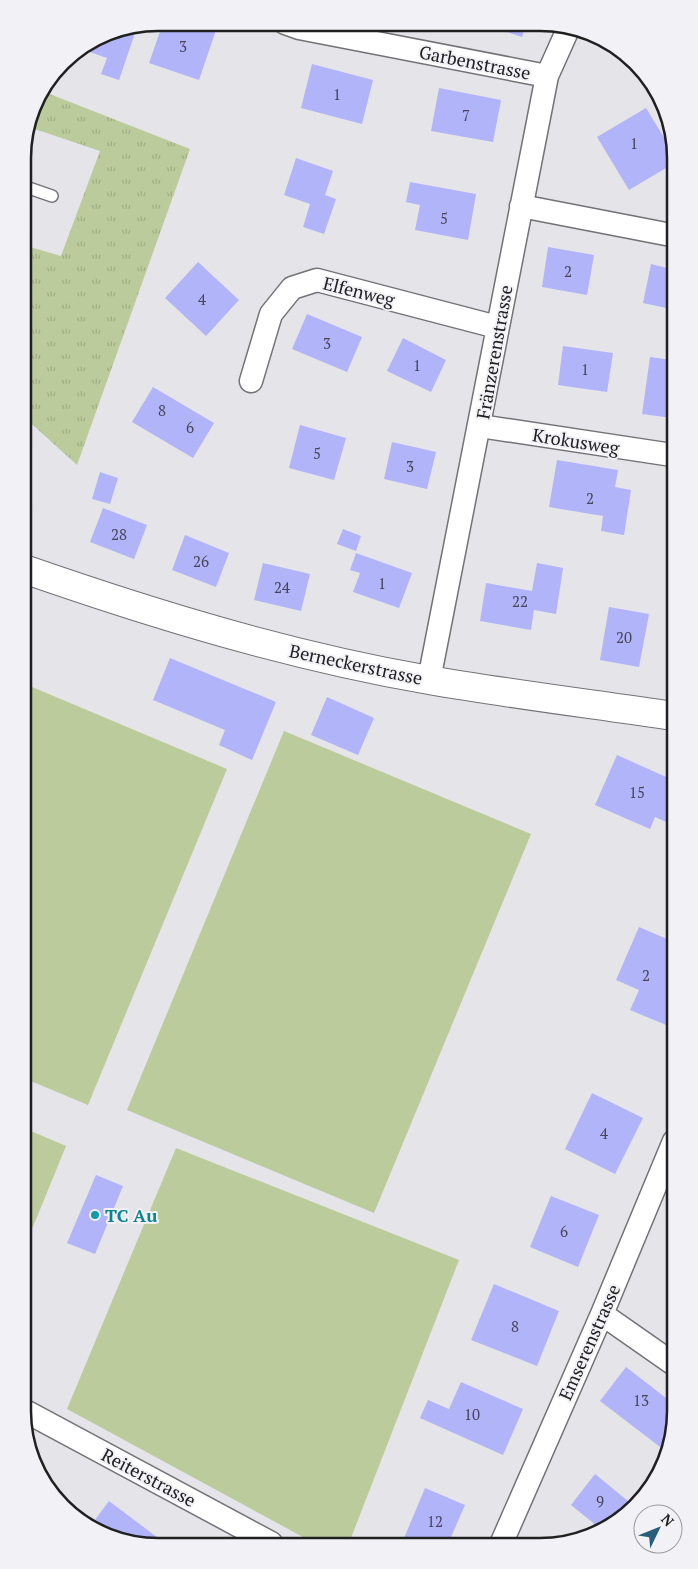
<svg xmlns="http://www.w3.org/2000/svg" width="698" height="1569" font-family="'PT Serif',serif">
<style>
.grass{fill:url(#grass-tufts)}
.green{fill:#bccb9b}
.building{fill:#b2b4f9}
.lines{fill:none;stroke-linecap:round;stroke-linejoin:round}
.lane-casing{stroke:#727277;stroke-width:14}
.street-casing{stroke:#727277;stroke-width:25}
.secondary-casing{stroke:#727277;stroke-width:30}
.lane{stroke:#fff;stroke-width:11}
.street{stroke:#fff;stroke-width:22}
.secondary{stroke:#fff;stroke-width:28}
.culture-dot{fill:#0f9aa8;stroke:#f1f1f6;stroke-width:2}
.labels{text-anchor:middle;dominant-baseline:central;stroke-width:4;stroke-linejoin:round;paint-order:stroke}
.number-label{font-size:15px;fill:#444557}
.street-label{font-size:18px;fill:#202021;stroke:#f1f1f6}
.culture-label{font-size:18px;font-weight:bold;fill:#0d838f;stroke:#f1f1f6;text-anchor:start}
.rim{fill:none;stroke:#202021;stroke-width:2.5}
</style>
<defs>
<pattern id="grass-tufts" width="24" height="20" patternUnits="userSpaceOnUse" patternTransform="scale(1.25)"><rect width="24" height="20" fill="#bccb9b"/><path d="M3 7l-1-3M5 7V3M7 7l1-3M15 17l-1-3M17 17v-4M19 17l1-3" fill="none" stroke="#a1ae85"/></pattern>
</defs>
<rect width="100%" height="100%" fill="#e4e4e9"/>
<path class="grass" d="M42 91 190 149 77 465 24 417 23 245 61 256 100 151 29 127 37 98Z"/>
<path class="green" d="M25 684 227 769 88 1105 26 1079Z
M284 731 531 834 374 1213 127 1110Z
M26 1129 66 1146 30 1234 26 1233Z
M176 1148 459 1260 349 1543H314L67 1409Z"/>
<path class="building" d="M163 23H195L216 30 199 80 149 63Z
M487 25H526L522 37Z
M137 27 119 80 101 74 107 58 81 49 107 33Z
M312 64 373 80 362 124 301 108Z
M439 88 501 100 493 142 431 131Z
M646 108 671 149V165L629 190 597 137Z
M296 158 333 171 325 195 336 199 324 234 303 227 310 204 284 195Z
M410 182 476 194 468 240 415 230 420 205 406 202Z
M548 247 594 255 587 295 542 287Z
M198 262 239 300 206 336 165 298Z
M651 264 671 269V309L643 303Z
M307 314 362 337 347 372 292 349Z
M403 338 446 360 431 392 387 371Z
M563 346 613 353 607 392 558 385Z
M650 357 672 360V418L642 414Z
M153 387 214 423 193 458 132 422Z
M300 425 346 438 334 480 289 468Z
M392 442 436 452 427 489 384 479Z
M557 460 618 470 615 487 631 490 624 535 601 531 603 516 549 507Z
M100 472 118 478 110 504 92 499Z
M103 508 147 525 134 559 90 542Z
M343 529 361 536 356 551 337 544Z
M185 535 229 553 216 587 172 570Z
M356 553 412 573 399 608 353 592 360 573 350 570Z
M263 563 310 574 301 611 254 600Z
M537 563 563 568 556 614 534 610 531 630 480 621 486 583 532 591Z
M609 607 649 614 639 667 600 660Z
M170 658 276 702 252 760 219 745 225 730 153 700Z
M327 697 374 718 358 755 311 735Z
M617 755 673 780V825L655 817 650 829 595 805Z
M639 927 674 942V948L666 966 674 969V1021L671 1027 630 1010 639 990 616 980Z
M592 1093 643 1118 615 1174 565 1149Z
M96 1175 123 1186 95 1254 67 1243Z
M551 1196 599 1215 578 1267 530 1247Z
M675 1246V1263L666 1256Z
M494 1284 559 1311 537 1366 471 1340Z
M626 1367 675 1405V1420L664 1450 600 1401Z
M461 1382 523 1409 503 1455 420 1418 428 1400 449 1409Z
M595 1474 634 1506 615 1524 602 1530 571 1505Z
M425 1488 465 1505 451 1537 463 1542 402 1543Z
M109 1501 162 1541 160 1544H132L92 1524Z"/>
<g class="lines">
<defs>
<path id="lane" d="M23 186 52 196"/>
<path id="street" d="M285 23 299 28 547 76
M521 206 671 235
M251 381 271 314 292 288 317 280 497 327
M480 426 672 455
M429 680 547 76 569 27
M602 1314 675 1365
M27 1412 271 1543
M502 1542 602 1314 674 1141"/>
<path id="secondary" d="M24 569C156 615 291 656 429 680 510 694 592 704 673 716"/>
</defs>
<use href="#lane" class="lane-casing"/>
<use href="#street" class="street-casing"/>
<use href="#secondary" class="secondary-casing"/>
<use href="#lane" class="lane"/>
<use href="#street" class="street"/>
<use href="#secondary" class="secondary"/>
</g>
<circle class="culture-dot" cx="95" cy="1215" r="5"/>
<g class="labels">
<g class="number-label">
<text x="183" y="46">3</text>
<text x="337" y="94">1</text>
<text x="466" y="115">7</text>
<text x="634" y="143">1</text>
<text x="444" y="218">5</text>
<text x="568" y="271">2</text>
<text x="202" y="299">4</text>
<text x="327" y="343">3</text>
<text x="417" y="365">1</text>
<text x="585" y="369">1</text>
<text x="162" y="410">8</text>
<text x="190" y="427">6</text>
<text x="317" y="453">5</text>
<text x="410" y="466">3</text>
<text x="590" y="498">2</text>
<text x="119" y="534">28</text>
<text x="201" y="561">26</text>
<text x="382" y="583">1</text>
<text x="282" y="587">24</text>
<text x="520" y="601">22</text>
<text x="624" y="637">20</text>
<text x="637" y="792">15</text>
<text x="646" y="975">2</text>
<text x="604" y="1133">4</text>
<text x="564" y="1231">6</text>
<text x="515" y="1326">8</text>
<text x="641" y="1400">13</text>
<text x="472" y="1414">10</text>
<text x="600" y="1501">9</text>
<text x="435" y="1521">12</text>
</g>
<g class="street-label">
<text transform="translate(475 62) rotate(11)">Garbenstrasse</text>
<text transform="translate(359 291) rotate(14)">Elfenweg</text>
<text transform="translate(494 352) rotate(-80)">Fränzerenstrasse</text>
<text transform="translate(576 441) rotate(9)">Krokusweg</text>
<text transform="translate(356 664) rotate(12)">Berneckerstrasse</text>
<text transform="translate(589 1342) rotate(-66)">Emserenstrasse</text>
<text transform="translate(149 1477) rotate(28)">Reiterstrasse</text>
</g>
<g class="culture-label">
<text x="105" y="1215">TC Au</text>
</g>
</g>
<path d="M0 0H698V1569H0ZM158 31H540A127 127 0 0 1 667 158V1411A127 127 0 0 1 540 1538H158A127 127 0 0 1 31 1411V158A127 127 0 0 1 158 31Z" fill="#f1f1f6" fill-rule="evenodd"/>
<path class="rim" d="M158 31H540A127 127 0 0 1 667 158V1411A127 127 0 0 1 540 1538H158A127 127 0 0 1 31 1411V158A127 127 0 0 1 158 31Z"/>
<g transform="translate(658 1529) rotate(47)"><circle r="24" fill="#f1f1f6" stroke="#9d9da1"/>
<path d="M0-4L9 19L0 12L-9 19Z" fill="#295e7a"/>
<text y="-8" font-size="14" font-weight="bold" text-anchor="middle" fill="#202021">N</text>
</g>
</svg>
